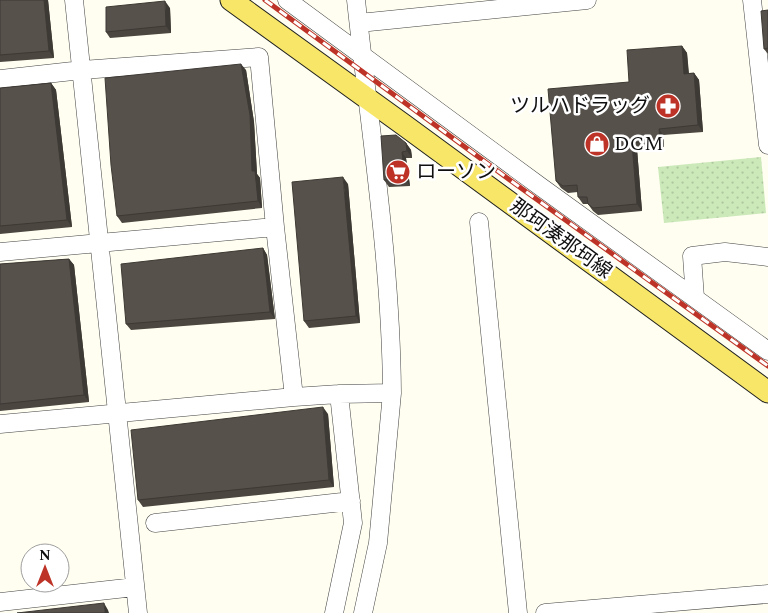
<svg xmlns="http://www.w3.org/2000/svg" width="768" height="613" font-family="Spectral,'Noto Sans JP',serif">
<style>
.park{fill:url(#park-dots)}
.lines{fill:none;stroke-linecap:round;stroke-linejoin:round}
.minor-casing{stroke:#424242;stroke-width:19}
.major-casing{stroke:#202020;stroke-width:23}
.minor{stroke:#fff;stroke-width:18}
.major{stroke:#f7e668;stroke-width:21}
.rail-casing{stroke:#be3327;stroke-width:5}
.rail{stroke:#fff;stroke-width:3;stroke-dasharray:9;stroke-linecap:butt}
.wall{fill:#4b4640}
.shaded-wall{fill:#3d3934}
.building{fill:#57514b;stroke:#3d3934}
.labels{text-anchor:middle;dominant-baseline:central;stroke-width:5;stroke-linejoin:round;paint-order:stroke}
.poi-label{font-size:20px;fill:#0f0f0f;stroke:#fff;text-anchor:start}
.street-label{font-size:20px;fill:#0f0f0f;stroke:#fff}
</style>
<defs>
<pattern id="park-dots" width="8" height="8" patternUnits="userSpaceOnUse" patternTransform="scale(1.25)"><rect width="8" height="8" fill="#cce9ba"/><path d="M2 2h.1M6 6h.1" fill="none" stroke="#aec79f" stroke-width="1.8" stroke-linecap="round"/></pattern>
</defs>
<rect width="100%" height="100%" fill="#fffef0"/>
<path class="park" d="M761 157 766 213 664 223 658 167Z"/>
<g class="lines">
<defs>
<path id="minor" d="M74 0 138 613
M287 0 541 187 768 351
M356 0C370 131 391 261 392 393L378 543 363 613
M752 0 768 145
M359 23 587 0
M0 79 82 70 259 57 275 227
M479 222 518 613
M0 252 275 227 294 397
M695 298 692 256 725 252 768 257
M0 424 294 397 339 394 392 393
M155 523 351 501
M0 602 135 587
M334 613 353 523 339 394
M545 613 768 594"/>
<path id="major" d="M231 0 404 125 768 392"/>
</defs>
<use href="#minor" class="minor-casing"/>
<use href="#major" class="major-casing"/>
<use href="#minor" class="minor"/>
<use href="#major" class="major"/>
<defs>
<path id="rail" d="M265 0 514 183 768 366"/>
</defs>
<use href="#rail" class="rail-casing"/>
<use href="#rail" class="rail"/>
</g>
<path class="wall" d="M0 0H48L54 58 0 62Z
M170 8 171 33 110 38 106 32Z
M768 10V54L764 49Z
M682 46 687 53 689 73H694L699 80 703 132 663 135 664 147 637 149 642 211 598 215 593 211 588 204H583L578 197V192L568 193 561 188 556 181 629 82Z
M246 70 254 122 257 174 260 178 262 208 122 223 117 216Z
M51 83 56 90 72 227 0 234V88Z
M406 143 411 150 412 158H406L410 186 389 187 384 180Z
M348 184 360 323 309 328 304 321Z
M263 248 267 255 275 319 131 330 126 324Z
M69 259 74 265 89 402 0 411V264Z
M328 414 334 487 143 507 138 500Z"/>
<path class="shaded-wall" d="M44 0H48L54 58 49 51Z
M165 1 170 8 171 33 166 26Z
M682 46 687 53 689 81 684 74Z
M241 64 246 70 254 122 257 174 260 178 262 208 258 201 252 171Z
M694 73 699 80 703 132 698 125Z
M51 83 56 90 72 227 67 220Z
M659 129 663 135 664 147 660 140Z
M406 143 411 150 412 158 407 151Z
M632 143 637 149 642 211 637 204Z
M402 152 406 158 410 186 405 179Z
M343 177 348 184 360 323 356 316Z
M263 248 267 255 275 319 270 312Z
M69 259 74 265 89 402 84 395Z
M323 407 328 414 334 487 329 480Z
M104 603 108 610 109 613H105Z"/>
<path class="building" d="M0 0H44L49 51 0 55Z
M165 1 166 26 106 32V7Z
M768 10V48L764 49 761 11Z
M682 46 684 74 694 73 698 125 659 129 660 140 632 143 637 204 593 208 588 204 587 197H578L577 185 563 186 556 181 548 89 629 82 627 50Z
M241 64 250 115 252 171H255L258 201 117 216 111 165 105 78Z
M51 83 67 220 0 226V88Z
M396 135 406 143 407 151 402 152 405 179 384 180 381 136Z
M343 177 356 316 304 321 292 182Z
M263 248 270 312 126 324 121 264Z
M69 259 84 395 0 404V264Z
M323 407 329 480 138 500 131 430Z
M104 603 105 613H17Z"/>
<defs>
<symbol id="pharmacy-disc" viewBox="-11 -11 22 22"><circle r="9.5" fill="#be3327" stroke="#fff"/><path d="M-2-6h4v4h4v4h-4v4h-4v-4h-4v-4h4Z" fill="#fff"/></symbol>
<symbol id="shop-disc" viewBox="-11 -11 22 22"><circle r="9.5" fill="#be3327" stroke="#fff"/><path d="M-5-2.5h2.3a2.7 3.5 0 0 1 5.4 0H5L5.5 6h-11ZM-1.5-2.5h3a1.5 2.3 0 0 0-3 0Z" fill="#fff"/></symbol>
<symbol id="supermarket-disc" viewBox="-11 -11 22 22"><circle r="9.5" fill="#be3327" stroke="#fff"/><path d="M-6-5.5h2.5l.6 2H6L4.5 2H-2.5L-4.4-4H-6ZM-1.5 3.2a1.3 1.3 0 1 0 .1 0ZM3 3.2a1.3 1.3 0 1 0 .1 0Z" fill="#fff"/></symbol>
</defs>
<g fill-rule="evenodd">
<use href="#pharmacy-disc" x="654" y="92" width="28" height="28"/>
<use href="#shop-disc" x="583" y="130" width="28" height="28"/>
<use href="#supermarket-disc" x="384" y="158" width="28" height="28"/>
</g>
<g class="labels">
<g class="poi-label">
<text x="650" y="106" text-anchor="end">ツルハドラッグ</text>
<text x="614" y="144">DCM</text>
<text x="416" y="172">ローソン</text>
</g>
<g class="street-label">
<text transform="translate(561 239) rotate(36)">那珂湊那珂線</text>
</g>
</g>
<g transform="translate(45 568)"><circle r="24" fill="#ffffff" stroke="#9f9f9f"/>
<path d="M0-4L9 19L0 12L-9 19Z" fill="#be3327"/>
<text y="-8" font-size="14" font-weight="bold" text-anchor="middle" fill="#0f0f0f">N</text>
</g>
</svg>
